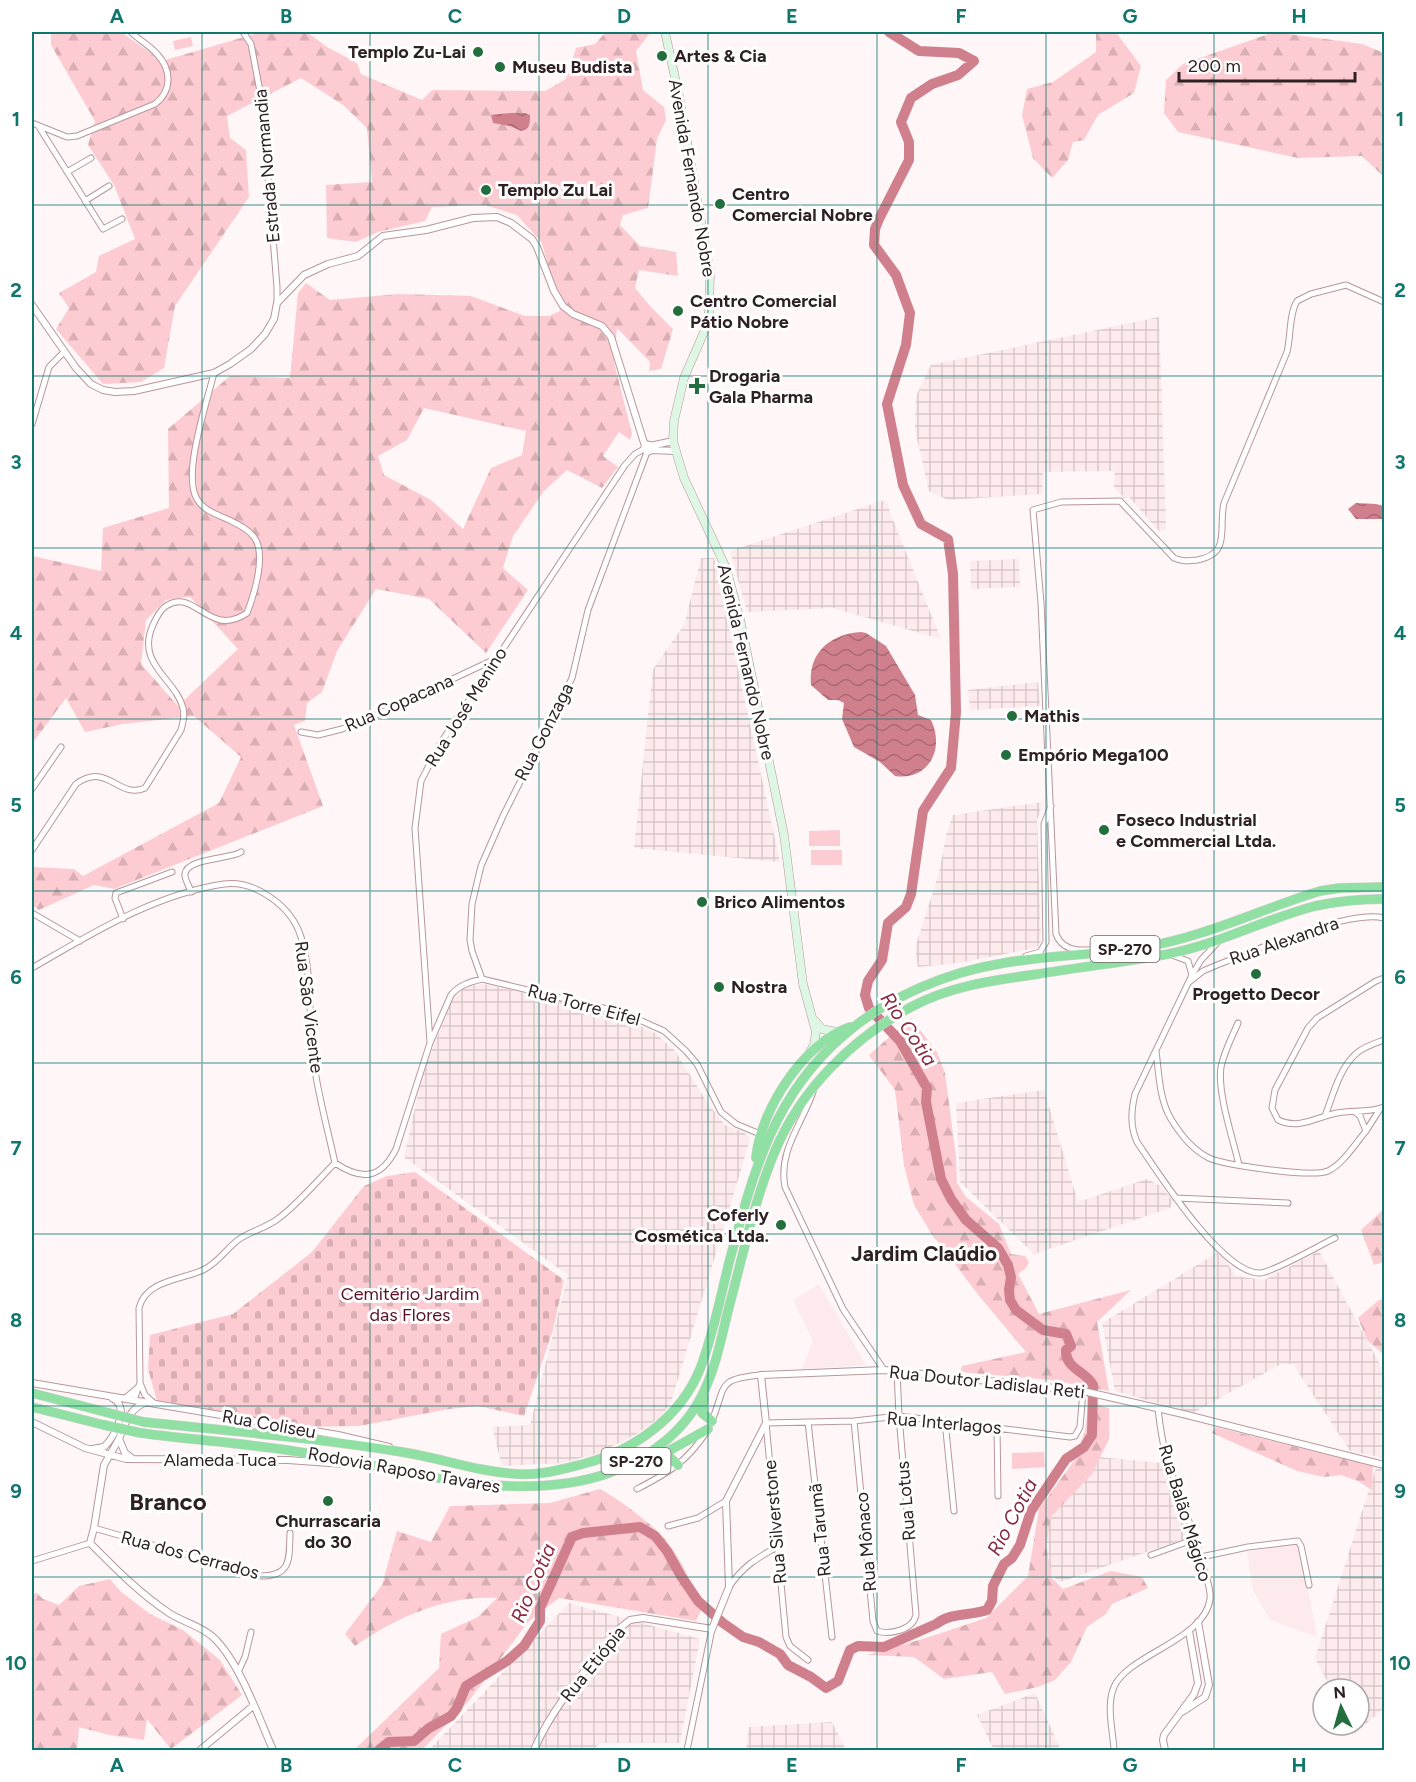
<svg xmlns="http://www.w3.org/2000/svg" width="1416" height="1782" font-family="Figtree,sans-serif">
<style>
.built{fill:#fdeaec}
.industrial{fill:url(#industrial-grid)}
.forest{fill:url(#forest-firs);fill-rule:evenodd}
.cemetery{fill:url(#cemetery-stones)}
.green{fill:#fdccd2}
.water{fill:url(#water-waves)}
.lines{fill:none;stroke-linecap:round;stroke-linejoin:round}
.river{stroke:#d0808d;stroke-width:10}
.minor-casing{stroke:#b8979b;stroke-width:7}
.tertiary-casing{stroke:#b8979b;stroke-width:8}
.secondary-casing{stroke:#b8979b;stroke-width:9}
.motorway-casing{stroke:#d5d3d3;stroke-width:10}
.minor{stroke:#fff;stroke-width:5}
.tertiary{stroke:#fff;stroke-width:6}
.secondary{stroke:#def6e4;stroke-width:8}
.motorway{stroke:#90e0a4;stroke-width:9}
.motorway-bridge-casing{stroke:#d5d3d3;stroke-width:10;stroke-linecap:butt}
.motorway-bridge{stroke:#90e0a4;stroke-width:9}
.grid{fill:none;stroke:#0f766e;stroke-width:1.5;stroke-opacity:0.55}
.poi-dot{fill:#236e3d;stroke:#fff;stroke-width:2}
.labels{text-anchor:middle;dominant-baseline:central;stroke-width:6;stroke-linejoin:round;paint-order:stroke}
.shield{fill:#fff;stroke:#6d6465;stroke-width:1.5}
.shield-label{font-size:16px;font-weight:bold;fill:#2e2123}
.poi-label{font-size:18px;font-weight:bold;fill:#2e2123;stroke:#fff;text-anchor:start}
.street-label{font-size:18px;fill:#2e2123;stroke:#fff}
.park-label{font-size:18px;fill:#591125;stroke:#fff}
.water-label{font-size:20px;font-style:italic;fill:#892a41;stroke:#fff}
.quarter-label{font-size:21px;font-weight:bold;fill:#2e2123;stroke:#fff}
.district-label{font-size:24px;font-weight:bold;fill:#2e2123;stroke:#fff}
.neatline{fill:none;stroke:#0f766e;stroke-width:2}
.grid-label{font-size:20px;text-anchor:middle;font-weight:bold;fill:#0f766e}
</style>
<defs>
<pattern id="industrial-grid" width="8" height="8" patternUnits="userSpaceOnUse" patternTransform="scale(1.5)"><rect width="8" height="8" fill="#fdeaec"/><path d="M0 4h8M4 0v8" fill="none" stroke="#d9c8ca"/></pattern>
<pattern id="forest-firs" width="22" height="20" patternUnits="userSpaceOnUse" patternTransform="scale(1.5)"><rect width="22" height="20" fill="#fdccd2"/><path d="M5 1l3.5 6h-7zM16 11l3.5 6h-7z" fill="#d9afb4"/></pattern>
<pattern id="cemetery-stones" width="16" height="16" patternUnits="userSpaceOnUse" patternTransform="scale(1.5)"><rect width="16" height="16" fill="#fdccd2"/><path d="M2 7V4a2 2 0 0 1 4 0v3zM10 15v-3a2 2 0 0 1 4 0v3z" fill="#d9afb4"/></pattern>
<pattern id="water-waves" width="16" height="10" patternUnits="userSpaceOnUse" patternTransform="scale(1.5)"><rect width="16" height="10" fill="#d0808d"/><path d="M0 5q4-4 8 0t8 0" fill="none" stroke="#a96873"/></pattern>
</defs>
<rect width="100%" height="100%" fill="#fef6f7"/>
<path class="built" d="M819 1284 866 1365 802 1369 813 1341 793 1300Z
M1293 1544 1300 1546 1317 1637 1270 1620 1253 1590 1247 1552Z"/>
<path class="industrial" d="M1159 317 1166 530 1159 531 1129 497 1123 498 1122 495 1117 492 1114 487 1115 471 1043 472 1042 494 948 500 929 491 915 430 916 396 931 365Z
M885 500 941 639 833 608 747 612 730 551Z
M701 558H714L780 862 634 848 653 669 684 625Z
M1019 559 1020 587 971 589 970 561Z
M1038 682 1040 706 970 710 968 690Z
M1043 802 1037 821 1041 941 1036 948 958 963 918 967 915 948 939 873 946 835 953 815Z
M483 984 573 1003 628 1021 655 1033 675 1051 707 1102 725 1125 743 1132 749 1137V1143L672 1399 665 1411 655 1421 635 1435 599 1453 562 1463 502 1466 492 1427 530 1425 568 1275 404 1157 423 1072 453 998 459 989Z
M1044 1090 1078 1202 1147 1179 1161 1186 1173 1201 1170 1208 1034 1254 960 1182 956 1103Z
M1319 1251 1384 1372V1458L1350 1451 1293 1364H1281L1193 1413 1115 1391 1102 1323 1217 1253 1228 1264 1235 1276 1264 1280Z
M1088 1456 1162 1463 1190 1537 1060 1582 1042 1568 1045 1517Z
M1376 1468 1384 1470V1708L1355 1734 1350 1725H1359V1689H1331L1315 1658Z
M569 1603 700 1639 680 1743H600L593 1750H429Z
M1035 1693 1061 1750H994L977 1715Z
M832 1722 846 1750H746L749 1727Z"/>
<path class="forest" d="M51 32H121L162 61 261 32H307L327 47 357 63 361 74 422 100 432 90 545 91 566 79 576 48 595 44 606 32H651L636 51 643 90 664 107 666 120 657 139 648 208 623 215 620 225 640 246 676 252 678 276 639 270 635 288 651 307 673 329 661 369 649 371 650 362 617 328 614 362 632 434 630 440 619 432 603 456 618 467 602 488 567 470 544 491 513 536 503 568 528 590 486 653 429 599 376 589 337 651 322 692 307 703 305 721 294 725 323 806 114 889 94 885 39 910 32 905V867L74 869 83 876 219 803 241 757 194 716 123 724 85 732 66 698 32 744V556L101 571 103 528 169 508 168 429 230 376 290 378 298 293 306 283 330 300 398 294 471 296 525 316H549L560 311 542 243 517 215 485 205 432 207 425 221 378 232 356 242 327 238 326 185 372 182 367 128 343 105 301 78 227 116 230 138 246 150 249 197 175 306 164 368 141 382 103 384 56 329 69 308 59 293 96 272 99 256 135 239 114 185 88 145 95 121 51 45ZM424 408 526 431 522 455 491 468 463 529 431 500 384 475 378 456 407 440ZM190 597 238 649 178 706 141 664 146 620 166 600Z
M1096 32H1118V35L1141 66 1134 93 1098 115 1084 140 1073 142 1068 160 1052 178 1033 158 1022 115 1027 89 1053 82 1096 52Z
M1274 32 1362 44 1384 53V177L1362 156 1298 158 1178 132 1164 113 1166 80 1183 64Z
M911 1018 937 1052 945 1073 956 1157 957 1183 966 1197 999 1224 1011 1254 1025 1256 1029 1262 1026 1268 1018 1274 1039 1314 1131 1290 1097 1322 1109 1391 1051 1380 960 1372 962 1366 1026 1352 980 1297 931 1233 914 1205 904 1165 895 1090 869 1055Z
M1384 1209V1262L1374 1265 1361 1230Z
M1384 1299V1355L1367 1340 1358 1318 1379 1300Z
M1089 1402 1109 1408V1439L1092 1474 1051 1517 1046 1546 1052 1578 1063 1589 1111 1571 1142 1577 1148 1588 1112 1604 1106 1614 1087 1627 1071 1662 1055 1680 1038 1687 1005 1694 992 1672 944 1679 914 1657 867 1655 929 1637 986 1618 1028 1576 1039 1509 1076 1458 1085 1431Z
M1215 1427 1373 1466 1372 1490 1358 1481 1341 1475 1324 1477 1297 1471 1212 1433Z
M600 1489C616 1497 652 1524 664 1538 681 1558 692 1584 702 1608L696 1621 559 1598 528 1622 468 1702 422 1750H354L439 1668 441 1634 478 1617 497 1598C446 1595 397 1617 355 1646L345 1634 382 1585 397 1531 431 1542 450 1506 550 1503Z
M110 1579 120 1591 150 1614 183 1630 220 1660 242 1695 171 1749 147 1719 144 1740 109 1735 79 1727 77 1750H32V1594L37 1593 43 1599 59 1605 79 1586Z"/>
<path class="cemetery" d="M415 1172 564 1280 553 1330 524 1416 478 1406 449 1409 359 1426 296 1427 157 1401 148 1369 150 1335 233 1314 312 1252 364 1186 387 1176Z"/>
<path class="green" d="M191 37 193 46 175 50 173 41Z
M840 830V846H809V831Z
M811 850H842V865H811Z
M1044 1452 1045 1467 1012 1469V1453Z"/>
<path class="water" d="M510 113H525L530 115C530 124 530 129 521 131L510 126 493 123 491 115Z
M1356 503 1376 504 1384 506V519H1356L1348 509Z
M861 632 866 633 886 646 915 695 918 715 931 720C945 748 929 781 895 776L880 762 854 747 842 719 844 703 838 700H828L811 685C808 652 831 634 861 632Z"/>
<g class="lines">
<path class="river" d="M379 1750 389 1742 414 1741 429 1728 451 1716 457 1708 466 1686 507 1661 524 1646 540 1621V1608L572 1537 583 1533 640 1527 655 1536 667 1551 681 1576 698 1601 723 1623 743 1637 759 1642 780 1654 788 1665 811 1677 826 1688 838 1681 850 1650 858 1646 884 1647 936 1624C952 1612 969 1616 987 1610L992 1601 993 1586 1004 1564 1012 1558 1020 1545 1031 1511 1066 1459 1084 1447 1092 1435 1093 1385C1086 1371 1065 1369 1066 1350L1071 1346 1066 1334 1043 1330 1016 1310 1010 1300 1009 1290 1011 1277 1008 1265 998 1248 966 1220 951 1199 941 1179 926 1102 927 1088 900 1041 869 1008 865 995 868 981 882 960 888 923 906 907 911 894 923 811 951 768 956 712 953 574 948 539 921 524 903 485 887 404 906 345 910 313 896 275 874 245 875 229 879 219 909 160V142L901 122 911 98 932 84 958 75 974 61 959 53 919 51 889 32"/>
<defs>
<path id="minor" d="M243 32 251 44 262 102 277 287V303
M32 123 67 137 77 136 155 104C172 91 172 70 157 54 149 45 139 40 131 32
M39 127 103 229 122 219
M67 172 91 158
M85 201 109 186
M32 424 49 367 64 352
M301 732 318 735 342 729 374 716 493 660
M32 789 61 747
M32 850 76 784C108 761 118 800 145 788L181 730C183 723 185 715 183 708 176 679 135 664 153 625 156 618 160 610 166 606 195 587 209 639 247 613 254 595 267 554 254 537 247 528 237 524 227 519 216 514 203 510 197 499 182 475 207 402 214 373
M191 892C190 887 184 879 185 874 186 858 232 859 241 852
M32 913 80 941
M123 919 115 898 116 893 172 872
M1218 942 1201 960 1192 975 1135 1094C1131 1111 1130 1126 1137 1142 1157 1171 1222 1274 1260 1273 1274 1272 1320 1245 1335 1238
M1128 946C1107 945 1066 962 1056 934L1041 603 1033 510 1061 502 1120 501 1174 558C1184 562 1187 561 1197 560 1232 554 1218 528 1224 503L1287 352C1291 336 1289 314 1297 301L1311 294 1346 285 1384 302
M1172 955 1188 961 1192 975
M1026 956 1040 952 1046 942 1044 824 1051 806
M32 968C91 934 155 894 224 884 256 880 292 907 301 937 312 973 309 1013 312 1050 316 1088 327 1126 335 1163 362 1181 381 1179 396 1149L430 1043 451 995C459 985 470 982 482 979L624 1013 664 1031 686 1051 697 1064 721 1112 736 1124 760 1134
M1384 978 1376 981 1317 1018 1308 1028 1275 1090 1272 1108 1278 1120C1299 1130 1316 1117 1337 1113 1353 1110 1369 1113 1384 1107
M482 979 472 951 470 940 472 904 481 866 503 816 572 678 588 610 647 452
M1189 982 1203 971 1217 965C1255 951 1348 909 1384 918
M1238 1023C1232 1037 1224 1052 1221 1067 1217 1092 1233 1139 1239 1165
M430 1042 415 828 421 781 440 744 625 465 635 454 644 449
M1156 1051C1159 1073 1159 1099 1171 1119 1180 1134 1193 1150 1209 1158 1224 1165 1314 1178 1328 1171 1343 1164 1355 1144 1366 1131
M813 1092C802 1124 778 1151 785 1187L843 1309 884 1370
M1355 1112 1360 1116 1366 1131 1380 1109
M1325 1116C1333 1095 1340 1066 1358 1052 1366 1046 1376 1043 1384 1040
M1176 1198 1288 1203
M140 1383 145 1395 154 1403
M134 1400 140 1383 139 1308C146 1280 181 1280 203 1270 218 1263 226 1249 238 1240 250 1231 267 1228 279 1218 299 1203 317 1181 335 1163
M854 1421 873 1621 877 1631C890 1635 913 1630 916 1615L899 1416 897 1371
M945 1421 954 1511
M808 1422 832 1637
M711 1423C727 1386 715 1379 761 1375
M997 1427 998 1496
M637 1489C668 1473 687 1462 707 1431
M668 1526 698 1518 726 1501
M94 1528 260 1576C292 1576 289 1559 290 1533
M1151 1555 1195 1539
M1201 1557 1248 1547 1298 1541 1301 1546 1309 1585
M32 1561 90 1543
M729 1587C742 1567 757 1558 777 1547
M808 1660 790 1646 786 1637 766 1423 854 1421 899 1416 1070 1437 1075 1436 1080 1427 1083 1391
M238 1672 245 1657 251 1632
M687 1750 712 1629
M1114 1750C1113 1731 1106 1705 1114 1687 1127 1655 1205 1640 1210 1599 1211 1590 1207 1580 1205 1572 1195 1533 1179 1496 1167 1459 1162 1442 1160 1426 1158 1409"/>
<path id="tertiary" d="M32 305 76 368 91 384 103 390 115 392 134 391 214 373 230 364 251 349 265 334 274 319 277 303 304 275 328 264 358 256 383 236 426 230 473 218 497 217 511 223 532 239 537 247 554 291 563 306 573 314 602 326 611 337 645 446
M644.5 448a3.5 3.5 0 1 1 7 0a3.5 3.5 0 1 1-7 0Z
M650 446 673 441
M651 450 676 451
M32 1383 338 1435 389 1447
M126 1398 138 1388
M32 1422 85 1448 126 1459 288 1460 344 1464
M119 1439 104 1465 94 1528 90 1543C115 1568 139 1593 169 1613 183 1622 201 1626 213 1637 239 1661 259 1718 273 1750
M92 1449 104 1447C115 1437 131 1406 112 1398
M133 1459 125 1453 119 1439C125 1424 130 1407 147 1402
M1182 1712 1205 1697 1209 1685 1198 1622
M200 1750 253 1706
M534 1750C553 1705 589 1666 620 1628L630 1620 643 1618 712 1629 729 1587 726 1501 766 1423 761 1375 884 1370 1083 1391 1183 1414 1384 1465
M1165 1750 1163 1740 1164 1735 1194 1694 1198 1683 1189 1631"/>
<path id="secondary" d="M665 32 679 96 710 273 709 312 704 332 684 378 674 421 673 441 684 478 726 568 740 619 784 835 803 984 816 1032 814 1045 810 1052
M815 1021 822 1029 836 1032"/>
<path id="motorway" d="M756 1158C760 1111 804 1042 850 1027
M32 1393 109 1413
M704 1397 702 1413 712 1421
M32 1407 104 1425
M144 1422C230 1431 317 1438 402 1452 441 1458 478 1472 518 1474 539 1476 563 1469 583 1464 633 1451 680 1418 700 1369 714 1333 721 1293 731 1255 754 1170 774 1095 844 1035 888 997 947 972 1004 963 1050 955 1098 955 1144 947 1205 937 1261 909 1320 891L1340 888 1384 887
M289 1428 311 1438
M141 1433C200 1441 260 1444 318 1455 409 1471 519 1505 609 1473 650 1458 687 1430 705 1389 717 1363 722 1334 729 1307 743 1255 754 1201 775 1151 801 1089 853 1038 911 1007 950 986 994 980 1038 974 1081 967 1125 962 1168 954 1219 944 1265 919 1315 906 1338 901 1361 899 1384 899
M665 1453 678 1465
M645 1461 665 1453 708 1429"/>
</defs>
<use href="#minor" class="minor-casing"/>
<use href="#tertiary" class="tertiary-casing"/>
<use href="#secondary" class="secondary-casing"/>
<use href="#motorway" class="motorway-casing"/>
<use href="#minor" class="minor"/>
<use href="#tertiary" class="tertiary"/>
<use href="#secondary" class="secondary"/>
<use href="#motorway" class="motorway"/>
<defs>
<path id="motorway-bridge" d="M109 1413 144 1422
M104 1425 141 1433"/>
</defs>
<use href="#motorway-bridge" class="motorway-bridge-casing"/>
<use href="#motorway-bridge" class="motorway-bridge"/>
</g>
<path class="grid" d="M202 32V1750M370 32V1750M539 32V1750M708 32V1750M877 32V1750M1046 32V1750M1214 32V1750M32 205H1384M32 376H1384M32 548H1384M32 719H1384M32 891H1384M32 1063H1384M32 1234H1384M32 1406H1384M32 1577H1384"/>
<g class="poi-dot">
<circle cx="478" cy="52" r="6"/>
<circle cx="662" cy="56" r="6"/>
<circle cx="500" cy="67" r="6"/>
<circle cx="486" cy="190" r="6"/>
<circle cx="720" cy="204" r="6"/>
<circle cx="678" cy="311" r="6"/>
<path d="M694 377h6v6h6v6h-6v6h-6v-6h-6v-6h6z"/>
<circle cx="1012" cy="716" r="6"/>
<circle cx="1006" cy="755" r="6"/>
<circle cx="1104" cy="830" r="6"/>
<circle cx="702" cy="902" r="6"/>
<circle cx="1256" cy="974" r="6"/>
<circle cx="719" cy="987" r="6"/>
<circle cx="781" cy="1225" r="6"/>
<circle cx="328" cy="1501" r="6"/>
</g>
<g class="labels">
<g class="shield">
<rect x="1090.5" y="936" width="69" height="26" rx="4.5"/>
<rect x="601.5" y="1448" width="69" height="26" rx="4.5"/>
</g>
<g class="shield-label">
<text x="1125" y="949">SP-270</text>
<text x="636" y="1461">SP-270</text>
</g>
<g class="poi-label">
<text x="466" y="52" text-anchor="end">Templo Zu-Lai</text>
<text x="674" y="56">Artes &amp; Cia</text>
<text x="512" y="67">Museu Budista</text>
<text x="498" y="190">Templo Zu Lai</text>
<text x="732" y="194">Centro<tspan x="732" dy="21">Comercial Nobre</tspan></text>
<text x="690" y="301">Centro Comercial<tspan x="690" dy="21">Pátio Nobre</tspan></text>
<text x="709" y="376">Drogaria<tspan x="709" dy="21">Gala Pharma</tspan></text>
<text x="1024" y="716">Mathis</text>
<text x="1018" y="755">Empório Mega100</text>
<text x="1116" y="820">Foseco Industrial<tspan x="1116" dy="21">e Commercial Ltda.</tspan></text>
<text x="714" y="902">Brico Alimentos</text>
<text x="731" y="987">Nostra</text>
<text x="1256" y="994" text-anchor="middle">Progetto Decor</text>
<text x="769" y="1215" text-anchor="end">Coferly<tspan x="769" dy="21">Cosmética Ltda.</tspan></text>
<text x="328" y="1521" text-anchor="middle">Churrascaria<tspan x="328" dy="21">do 30</tspan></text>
</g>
<g class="street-label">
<text transform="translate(267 166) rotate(-95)">Estrada Normandia</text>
<text transform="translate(692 178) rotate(80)">Avenida Fernando Nobre</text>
<text transform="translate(746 662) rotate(77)">Avenida Fernando Nobre</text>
<text transform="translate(399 703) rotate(-24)">Rua Copacana</text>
<text transform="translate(466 707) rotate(-58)">Rua José Menino</text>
<text transform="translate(544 732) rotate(-63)">Rua Gonzaga</text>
<text transform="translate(1284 941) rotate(-19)">Rua Alexandra</text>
<text transform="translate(584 1005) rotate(15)">Rua Torre Eifel</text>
<text transform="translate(309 1007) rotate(83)">Rua São Vicente</text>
<text transform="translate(987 1382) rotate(6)">Rua Doutor Ladislau Reti</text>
<text transform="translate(944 1423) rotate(5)">Rua Interlagos</text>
<text transform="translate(269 1424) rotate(10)">Rua Coliseu</text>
<text x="220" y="1460">Alameda Tuca</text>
<text transform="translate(404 1470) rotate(10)">Rodovia Raposo Tavares</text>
<text transform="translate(906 1501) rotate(-95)">Rua Lotus</text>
<text transform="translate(1185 1513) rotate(73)">Rua Balão Mágico</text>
<text transform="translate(775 1522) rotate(-95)">Rua Silverstone</text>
<text transform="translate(820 1530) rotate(-96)">Rua Tarumã</text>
<text transform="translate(866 1542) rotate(-95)">Rua Mônaco</text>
<text transform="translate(190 1555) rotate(15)">Rua dos Cerrados</text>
<text transform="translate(593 1664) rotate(-51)">Rua Etiópia</text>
</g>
<g class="park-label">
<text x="410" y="1294">Cemitério Jardim<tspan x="410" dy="21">das Flores</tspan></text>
</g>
<g class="water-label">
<text transform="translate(909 1029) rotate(56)">Rio Cotia</text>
<text transform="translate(1012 1517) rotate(-62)">Rio Cotia</text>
<text transform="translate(533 1583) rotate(-67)">Rio Cotia</text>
</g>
<g class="quarter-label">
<text x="924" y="1253">Jardim Claúdio</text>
</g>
<g class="district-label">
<text x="168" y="1501">Branco</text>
</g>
</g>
<rect width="1416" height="1782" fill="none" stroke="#ffffff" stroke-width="66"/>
<g transform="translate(1341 1707) rotate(355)"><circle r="28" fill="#ffffff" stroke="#aba6a7" stroke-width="1.5"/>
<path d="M0-4.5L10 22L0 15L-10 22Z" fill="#236e3d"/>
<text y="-9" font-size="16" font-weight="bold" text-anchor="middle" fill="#2e2123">N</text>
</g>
<path d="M1179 72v9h176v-9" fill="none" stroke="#2e2123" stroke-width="3"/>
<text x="1188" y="72" font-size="18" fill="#2e2123" stroke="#ffffff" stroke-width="4.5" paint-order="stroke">200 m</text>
<rect x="33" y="33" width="1350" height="1716" class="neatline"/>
<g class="grid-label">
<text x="117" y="23">A</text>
<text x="286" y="23">B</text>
<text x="455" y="23">C</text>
<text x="624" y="23">D</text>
<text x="792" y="23">E</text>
<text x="961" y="23">F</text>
<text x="1130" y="23">G</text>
<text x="1299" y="23">H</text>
<text x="16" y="126">1</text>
<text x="1400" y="126">1</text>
<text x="16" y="297">2</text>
<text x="1400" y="297">2</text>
<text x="16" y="469">3</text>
<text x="1400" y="469">3</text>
<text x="16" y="640">4</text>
<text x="1400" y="640">4</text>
<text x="16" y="812">5</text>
<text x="1400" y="812">5</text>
<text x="16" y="984">6</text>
<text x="1400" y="984">6</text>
<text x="16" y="1155">7</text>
<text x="1400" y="1155">7</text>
<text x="16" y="1327">8</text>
<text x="1400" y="1327">8</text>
<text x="16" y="1498">9</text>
<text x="1400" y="1498">9</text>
<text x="16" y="1670">10</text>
<text x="1400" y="1670">10</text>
<text x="117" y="1772">A</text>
<text x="286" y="1772">B</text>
<text x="455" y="1772">C</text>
<text x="624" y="1772">D</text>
<text x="792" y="1772">E</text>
<text x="961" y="1772">F</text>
<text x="1130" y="1772">G</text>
<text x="1299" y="1772">H</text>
</g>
</svg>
